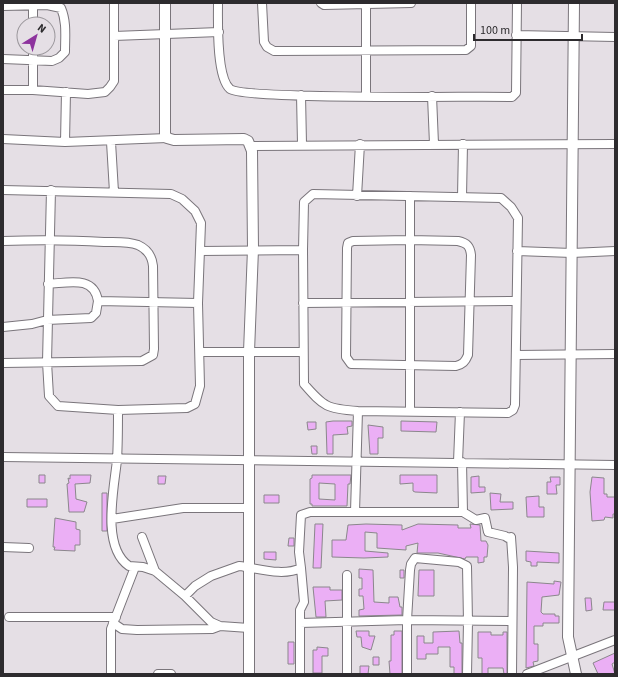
<svg xmlns="http://www.w3.org/2000/svg" width="618" height="677" font-family="'Source Sans 3',sans-serif">
<style>
.building{fill:#ebaff5;stroke:#8b878c;fill-rule:evenodd}
.lines{fill:none;stroke-linecap:round;stroke-linejoin:round}
.minor-casing{stroke:#7a757b;stroke-width:10}
.tertiary-casing{stroke:#7a757b;stroke-width:12}
.minor{stroke:#fff;stroke-width:8}
.tertiary{stroke:#fff;stroke-width:10}
</style>
<rect width="100%" height="100%" fill="#e5dfe5"/>
<path class="building" d="M333 421H352V426L347 427 348 434 333 435V454H327L326 422Z
M401 421 437 422 436 432 401 431Z
M307 422H316V429L308 430Z
M368 425 383 427V438H378V454H370Z
M311 446H317V454H312Z
M39 475H45V483H39Z
M70 475H91L90 483 75 484 76 499 87 502 84 512H69L67 484 69 483 68 478 70 479Z
M312 475H351L350 484H348L347 506H312V504H310V479L312 478ZM319 483 335 484V500L319 499Z
M400 475H437V493L415 492 413 491V483L400 484Z
M158 476H166L165 484H158Z
M479 476V487H485V492L471 493V477Z
M550 477H560V485H556L557 494H547V482H551Z
M592 477 604 478V494H607V497H615V514H613V518L605 517 604 520 592 521 590 492Z
M102 493H107V531H102Z
M490 493 501 494 500 502H513V509L491 510Z
M264 495H279V503H264Z
M539 496V507H544V517H527L526 497Z
M27 499H47V507H27Z
M55 518 76 522V529L80 530V545H75V551L54 550 55 547H53Z
M315 524H323L321 568H313Z
M366 524 402 525V530L418 524 458 525V528H471L470 524 480 525 481 541H486L488 545 487 557H484V562L478 563V557H466L465 559 438 553H417L418 543 406 546V550L377 548V533L365 532V551L388 553V557L364 558 332 557V540H346L348 525Z
M289 538H294V546H288Z
M526 551 559 553V563L537 562V566H531V562L526 561Z
M264 552H276V560L264 559Z
M359 569 373 570 374 602 389 603V597H398L400 607H402V615L359 616V610L364 609 363 596H359V589H362V578H359Z
M400 570H404V578H400Z
M419 570H434V596H418Z
M554 581 561 582 559 595 542 597 541 612 543 614H555V616H559V623H543V626H534V644H538V661L533 662 534 666 526 668 527 582 554 584Z
M313 587H330V590H342V600L325 601 326 617H316Z
M585 598H591L592 610 586 611Z
M604 602H615V610H603Z
M356 631H369V636H375L371 650 362 647 361 637H357Z
M394 631H402V674H390L389 661H391V635H394Z
M459 631 460 643H462V674H454V667H450V647H438V654H426V659H417V636H424V643H433V632Z
M478 632H491V635H503V632H507V674H504L503 668H488V674H482V658H478Z
M288 642H294V664H288Z
M317 647 328 648V656H322V673H313V650H317Z
M615 653V662L612 664 615 674H598L593 663Z
M373 657H379V665H373Z
M360 666H369L368 674H360Z"/>
<g class="lines">
<defs>
<path id="minor" d="M218 3C218 21 216 77 230 89 245 100 476 96 512 97L516 93 517 3
M262 3 264 42 267 47 274 51 466 50 471 46V3
M321 3 324 5 411 3
M366 3V95
M3 6 47 5 61 8C67 22 65 37 65 52L59 58 52 61 3 59
M33 24V3
M516 35 615 37
M114 36 219 32
M3 90H33L88 94 105 92 110 87 114 81V3
M33 90V48
M301 95 302 144
M432 96 434 144
M3 139 65 142 167 138
M65 142 66 92
M111 142 114 192
M251 146 615 144
M3 190 171 194 182 199 195 211 201 223 198 303 200 386 195 404 187 408 118 410 58 406 49 396 47 362 51 190
M357 196 360 144
M462 197 463 144
M409 240 458 241C467 243 470 246 471 255L468 355C465 362 463 364 456 366L351 364 346 357 347 248 348 243 353 241Z
M3 241C37 240 70 240 104 242 114 242 128 241 138 245 147 249 152 256 153 266L154 349 153 355 142 361 3 363
M200 251 303 250 304 384C324 407 327 409 358 411L508 413 513 410 515 405 518 218 511 207 501 198 313 194 304 202 303 250
M517 251 572 253 615 251
M48 284C68 283 94 275 98 301
M303 303 516 301
M3 327 32 324 47 320 91 318 96 313 98 301 198 303
M200 352H303
M516 355 615 354
M118 410C118 427 118 443 117 460 114 489 101 547 129 566L143 567 155 571 185 596 211 622 220 626 249 628
M410 411V196
M3 457 615 465
M458 462 460 412
M462 462 463 512
M355 512H463L476 520 485 518 488 532 505 536 508 538 511 537 513 567 512 674
M112 519 183 508H250
M142 537 155 571
M3 547 29 548
M301 568 304 602 300 610V623L407 620 512 621
M185 596 195 586 211 576 239 566C258 568 282 577 301 568L299 552 301 515 310 512H355L358 411
M9 617H116
M113 623 122 629 137 630 212 629 220 626
M111 674V629L135 567
M158 674H171
M300 674V623
M347 674V575
M407 674V620L410 570 411 564 415 558 459 562 467 566 468 622 467 674
M527 674 615 640"/>
<path id="tertiary" d="M165 3V134L167 138 174 140 244 139 248 141 252 151 253 249 249 352V674
M574 3 568 637 576 674"/>
</defs>
<use href="#minor" class="minor-casing"/>
<use href="#tertiary" class="tertiary-casing"/>
<use href="#minor" class="minor"/>
<use href="#tertiary" class="tertiary"/>
</g>
<rect width="618" height="677" fill="none" stroke="#2d2b2e" stroke-width="8"/>
<g transform="translate(36 36) rotate(37)"><circle r="19" fill="#e5dfe5" stroke="#9b979c"/>
<path d="M0-3L7 15L0 10L-7 15Z" fill="#8d329d"/>
<text y="-6" font-size="11" font-weight="bold" text-anchor="middle" fill="#2d2b2e">N</text>
</g>
<path d="M474 34v6h108v-6" fill="none" stroke="#2d2b2e" stroke-width="2"/>
<text x="480" y="34" font-size="12" fill="#2d2b2e" stroke="#e5dfe5" stroke-width="3" paint-order="stroke">100 m</text>
</svg>
